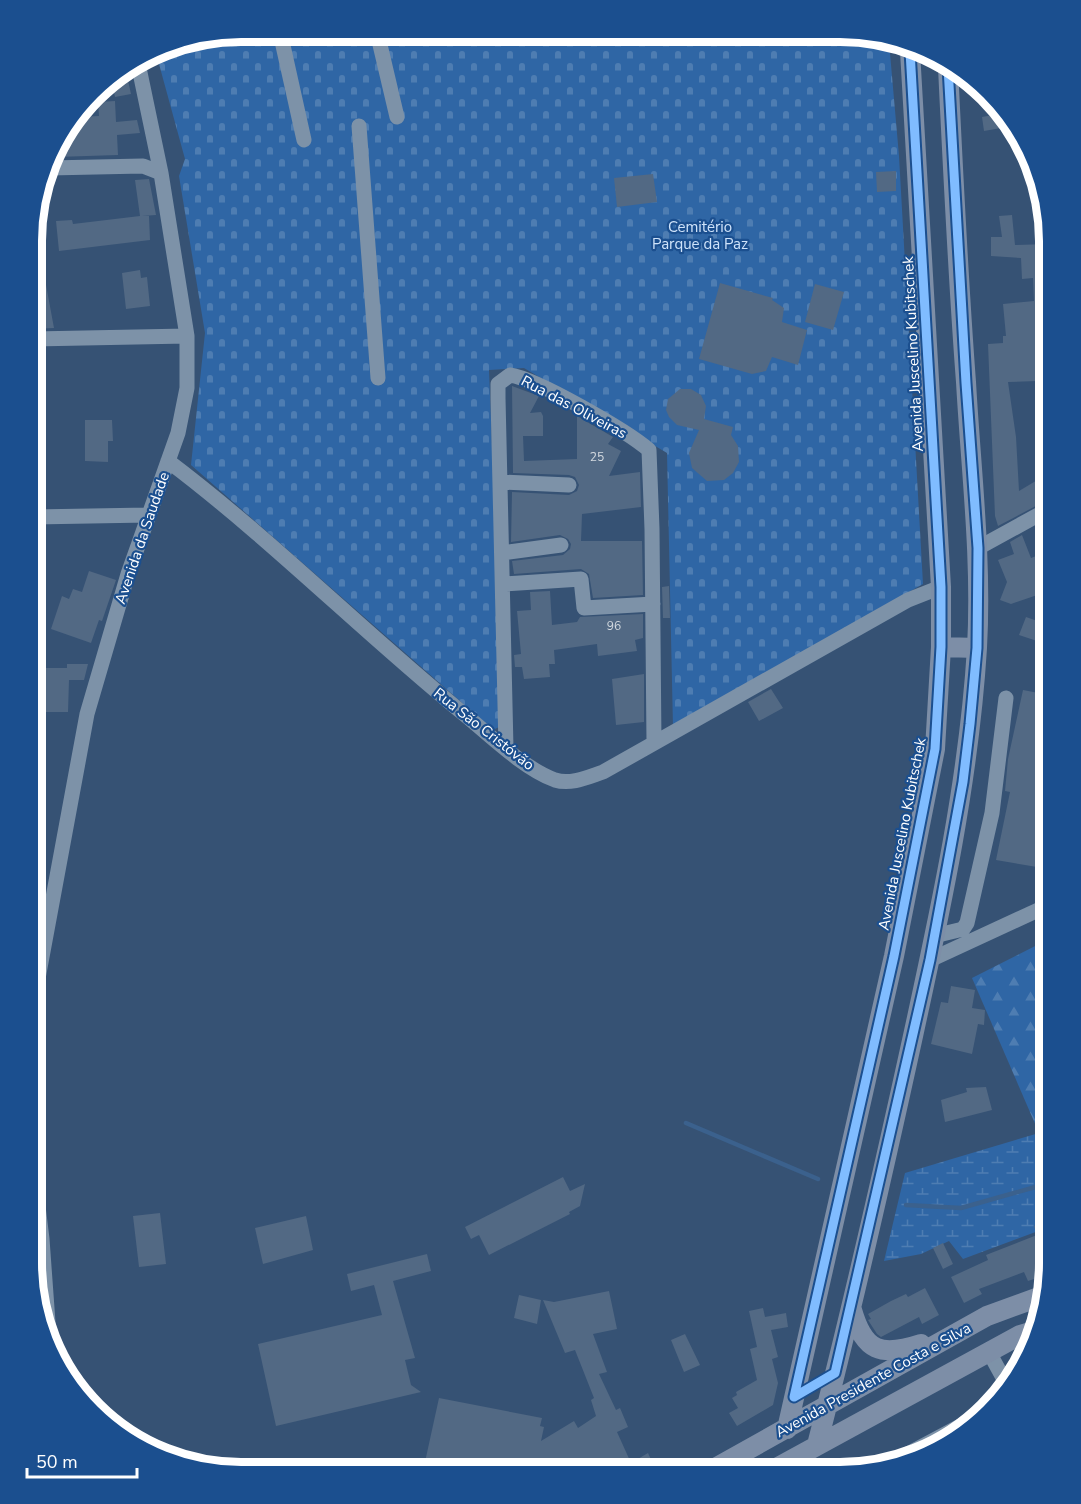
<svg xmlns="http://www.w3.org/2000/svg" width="1081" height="1504" font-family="'Nunito Sans',sans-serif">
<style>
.forest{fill:url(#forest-firs)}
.wetland{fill:url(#wetland-marsh)}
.cemetery{fill:url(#cemetery-stones)}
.water{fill:url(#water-ripples)}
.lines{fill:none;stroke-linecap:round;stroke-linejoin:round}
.stream{stroke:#3b618d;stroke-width:4.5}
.building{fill:#526984}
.minor{stroke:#7d92a8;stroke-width:15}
.major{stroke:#7d8ea7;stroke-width:20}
.cycleway-casing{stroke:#1b4f8f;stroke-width:13}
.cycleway{stroke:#80bcff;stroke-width:9}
.labels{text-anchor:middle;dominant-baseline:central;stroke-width:4.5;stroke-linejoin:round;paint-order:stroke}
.number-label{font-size:12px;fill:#d4dae0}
.park-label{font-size:15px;fill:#cfe3fa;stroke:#1b4f8f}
.street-label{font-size:15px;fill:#fff;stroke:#1b4f8f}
.rim{fill:none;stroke:#fff;stroke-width:8}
</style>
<defs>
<pattern id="forest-firs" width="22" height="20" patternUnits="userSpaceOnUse" patternTransform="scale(1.5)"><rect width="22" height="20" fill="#2f66a5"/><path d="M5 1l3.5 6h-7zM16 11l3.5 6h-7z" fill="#4e7db2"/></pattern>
<pattern id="wetland-marsh" width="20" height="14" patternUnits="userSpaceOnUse" patternTransform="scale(1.5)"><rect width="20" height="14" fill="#2f66a5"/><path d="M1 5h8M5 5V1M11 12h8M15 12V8" fill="none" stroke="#4e7db2"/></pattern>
<pattern id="cemetery-stones" width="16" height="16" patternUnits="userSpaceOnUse" patternTransform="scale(1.5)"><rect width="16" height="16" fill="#2f66a5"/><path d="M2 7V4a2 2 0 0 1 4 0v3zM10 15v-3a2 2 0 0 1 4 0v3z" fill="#4e7db2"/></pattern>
<pattern id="water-ripples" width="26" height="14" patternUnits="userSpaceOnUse" patternTransform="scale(1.5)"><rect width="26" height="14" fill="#3b618d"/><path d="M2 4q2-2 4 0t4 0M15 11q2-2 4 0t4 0" fill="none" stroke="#58799e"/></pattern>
</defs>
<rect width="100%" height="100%" fill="#365274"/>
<path class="forest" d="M1049 939V1156L972 978Z"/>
<path class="wetland" d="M1039 1133 1049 1156V1227L963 1259 949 1241 921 1254 884 1261 905 1173Z"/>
<path class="cemetery" d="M241 32 867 33 889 42 899 156 923 584 673 727 667 453 524 368 489 370 503 725 493 730 191 465 205 333 179 176 185 159 156 53 174 43Z"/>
<path class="water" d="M32 872 41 889 32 932Z"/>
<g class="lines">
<path class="stream" d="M686 1123 818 1179
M906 1205 961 1208 1039 1186 1049 1185"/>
</g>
<path class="building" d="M127 76 131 94 115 97 111 79Z
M115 101 116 122 137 120 140 133 117 135 118 155 56 157 59 137 65 130 72 129V122L76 117 99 116 98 102Z
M998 114 1001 128 984 131 982 117Z
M896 171V191L877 192 876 172Z
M653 174 657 202 617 207 614 178Z
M149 179 156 215 142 216H149L150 240 59 251 56 221 72 220 73 224 140 216 135 180Z
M1012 215 1015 245 1049 244V396H1038L1037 381 1008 382 1016 437 1019 491 1049 473V499L998 526 995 516 988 344 1003 343V336H1006L1003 304 1034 301 1033 278 1022 279 1021 258 991 256V237H1002L999 216Z
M33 247H39L54 328 33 329Z
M140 270 141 278 147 277 150 306 126 309 122 273Z
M720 283 773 298 772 300 784 308 782 322 807 330 798 365 772 357 766 371 752 374 699 359Z
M815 284 844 292 833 330 805 322Z
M512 386 539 396 530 413 541 412 543 416V436H523L524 461 577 459V416L613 437 608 444 621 451 609 476 640 472 641 507 582 514 581 541H642L643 595 593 598 589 574 581 569 514 574 512 561 563 555 570 549 571 544 568 539 560 535 511 542 512 492 569 495 577 491 579 485 575 477 569 475 513 473Z
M680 389H691L701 395 706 406 704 419 733 427 731 435 738 446 739 462 733 473 724 480 707 481 692 468 689 453 699 430 677 425 669 417 666 410 668 399Z
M85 420H112L113 441H108V462L85 461Z
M1022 535 1031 558 1049 551V591L1011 604 1000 600 1007 582 998 560 1014 554 1010 542Z
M89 571 116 580 102 621 99 620 91 643 51 629 62 596 69 599 73 589 82 592Z
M669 586 670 618H663L662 587Z
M550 591 552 625 577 622 580 617 643 614V638L635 640 637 651 598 656 597 644 554 650 555 664H549L550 677 524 679 522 667H515L514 655 521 654 517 611 531 610 530 592Z
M1026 617 1049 625V645L1019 635Z
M67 664H88L84 680H69L68 712H43V696H33V684H44L45 668H67Z
M644 674V722L616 725 612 679Z
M771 689 783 708 759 721 748 702Z
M1023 690 1049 695V869L996 860 1010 792 1005 791 1008 759Z
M951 986 975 990 972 1008 985 1010 984 1025 978 1024 972 1054 931 1044 941 1002 948 1003Z
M986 1087 992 1110 945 1122 941 1100 967 1092 966 1088Z
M563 1177 570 1191 585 1184 580 1206 569 1212 570 1214 489 1255 479 1235 471 1239 465 1227Z
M160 1213 166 1264 139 1267 133 1216Z
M306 1216 313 1250 263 1264 255 1228Z
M1049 1221V1274L1028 1281 1024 1272 979 1289 982 1294 964 1303 951 1277 988 1260 986 1255 1037 1235 1034 1226Z
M943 1243 953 1264 943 1269 933 1248Z
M427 1254 431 1271 393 1281 415 1358 405 1360 411 1385 421 1392 276 1426 258 1344 382 1315 374 1285 351 1291 347 1274Z
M925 1288 939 1315 922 1324 919 1317 881 1337 877 1334 868 1320 871 1319 868 1314 891 1301 906 1294 908 1297Z
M609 1291 617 1329 593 1334 607 1372 599 1374 616 1410 620 1408 628 1427 617 1432 631 1463 648 1453 655 1468 645 1472H614L611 1466 596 1472 433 1471 434 1464 425 1462 439 1398 542 1418 540 1426 544 1427 541 1441 574 1421 578 1428 596 1416 591 1400 594 1398 575 1350 565 1353 543 1300 554 1302Z
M519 1295 541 1300 537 1324 514 1318Z
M763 1308 765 1317 786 1313 788 1327 771 1330 778 1357 772 1359 778 1383 773 1405 737 1426 729 1413 738 1408 732 1398 737 1395 736 1392 757 1380 750 1349 757 1347 749 1311Z
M685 1334 700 1365 684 1372 671 1340Z"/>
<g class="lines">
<path class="minor" d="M280 32 304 140
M377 32 397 117
M359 126 378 378
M49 168 143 166 161 173
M33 339 187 336
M168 461C270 538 360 629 459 710 487 732 522 768 555 780 571 785 588 777 603 772L908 600 941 587
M500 482 569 485
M33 517 148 515
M978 548 1049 509
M502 553 561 545
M503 584 581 579 584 608 653 604
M506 748 498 398V384L510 375C537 379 627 431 649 450L652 529 654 743
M934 936 963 929 967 923 992 813 1006 698
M930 960 1049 905
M32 1011 87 714 128 574 178 433 187 388V336L161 173 138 63
M32 1157 42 1239 49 1336
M989 1352 1007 1385
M898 1459 960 1426"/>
<path class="major" d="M941 647 977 648
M852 1310C864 1352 881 1357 921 1344
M787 1429 894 956 935 749 941 647V587L910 51
M817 1445C852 1309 883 1173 913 1036 941 908 969 779 977 648 982 559 971 471 966 382 958 277 953 172 948 67
M708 1472 987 1316 1042 1296
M769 1472 1020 1335 1030 1332"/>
<defs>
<path id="cycleway" d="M794 1397 835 1373 930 960 963 782 970 724 977 648 978 548 966 383 948 67
M794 1397 894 956 935 749 941 647V587L910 51"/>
</defs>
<use href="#cycleway" class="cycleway-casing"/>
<use href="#cycleway" class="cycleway"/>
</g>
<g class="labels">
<g class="number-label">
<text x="597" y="457">25</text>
<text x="614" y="626">96</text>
</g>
<g class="park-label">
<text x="700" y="227">Cemitério<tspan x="700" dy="17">Parque da Paz</tspan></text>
</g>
<g class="street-label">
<text transform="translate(913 354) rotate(-93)">Avenida Juscelino Kubitschek</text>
<text transform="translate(574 407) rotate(28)">Rua das Oliveiras</text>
<text transform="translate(142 538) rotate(-71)">Avenida da Saudade</text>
<text transform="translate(484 729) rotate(38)">Rua São Cristóvão</text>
<text transform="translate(902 834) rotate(-79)">Avenida Juscelino Kubitschek</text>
<text transform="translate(873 1380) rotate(-29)">Avenida Presidente Costa e Silva</text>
</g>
</g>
<path d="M0 0H1081V1504H0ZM241 42H840A199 199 0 0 1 1039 241V1263A199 199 0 0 1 840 1462H241A199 199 0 0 1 42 1263V241A199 199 0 0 1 241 42Z" fill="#1b4f8f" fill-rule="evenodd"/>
<path class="rim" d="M241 42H840A199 199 0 0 1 1039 241V1263A199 199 0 0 1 840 1462H241A199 199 0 0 1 42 1263V241A199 199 0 0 1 241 42Z"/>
<path d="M27 1468v9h110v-9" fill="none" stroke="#ffffff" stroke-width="3"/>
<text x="36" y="1468" font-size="18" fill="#ffffff" stroke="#1b4f8f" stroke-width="4.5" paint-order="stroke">50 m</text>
</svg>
